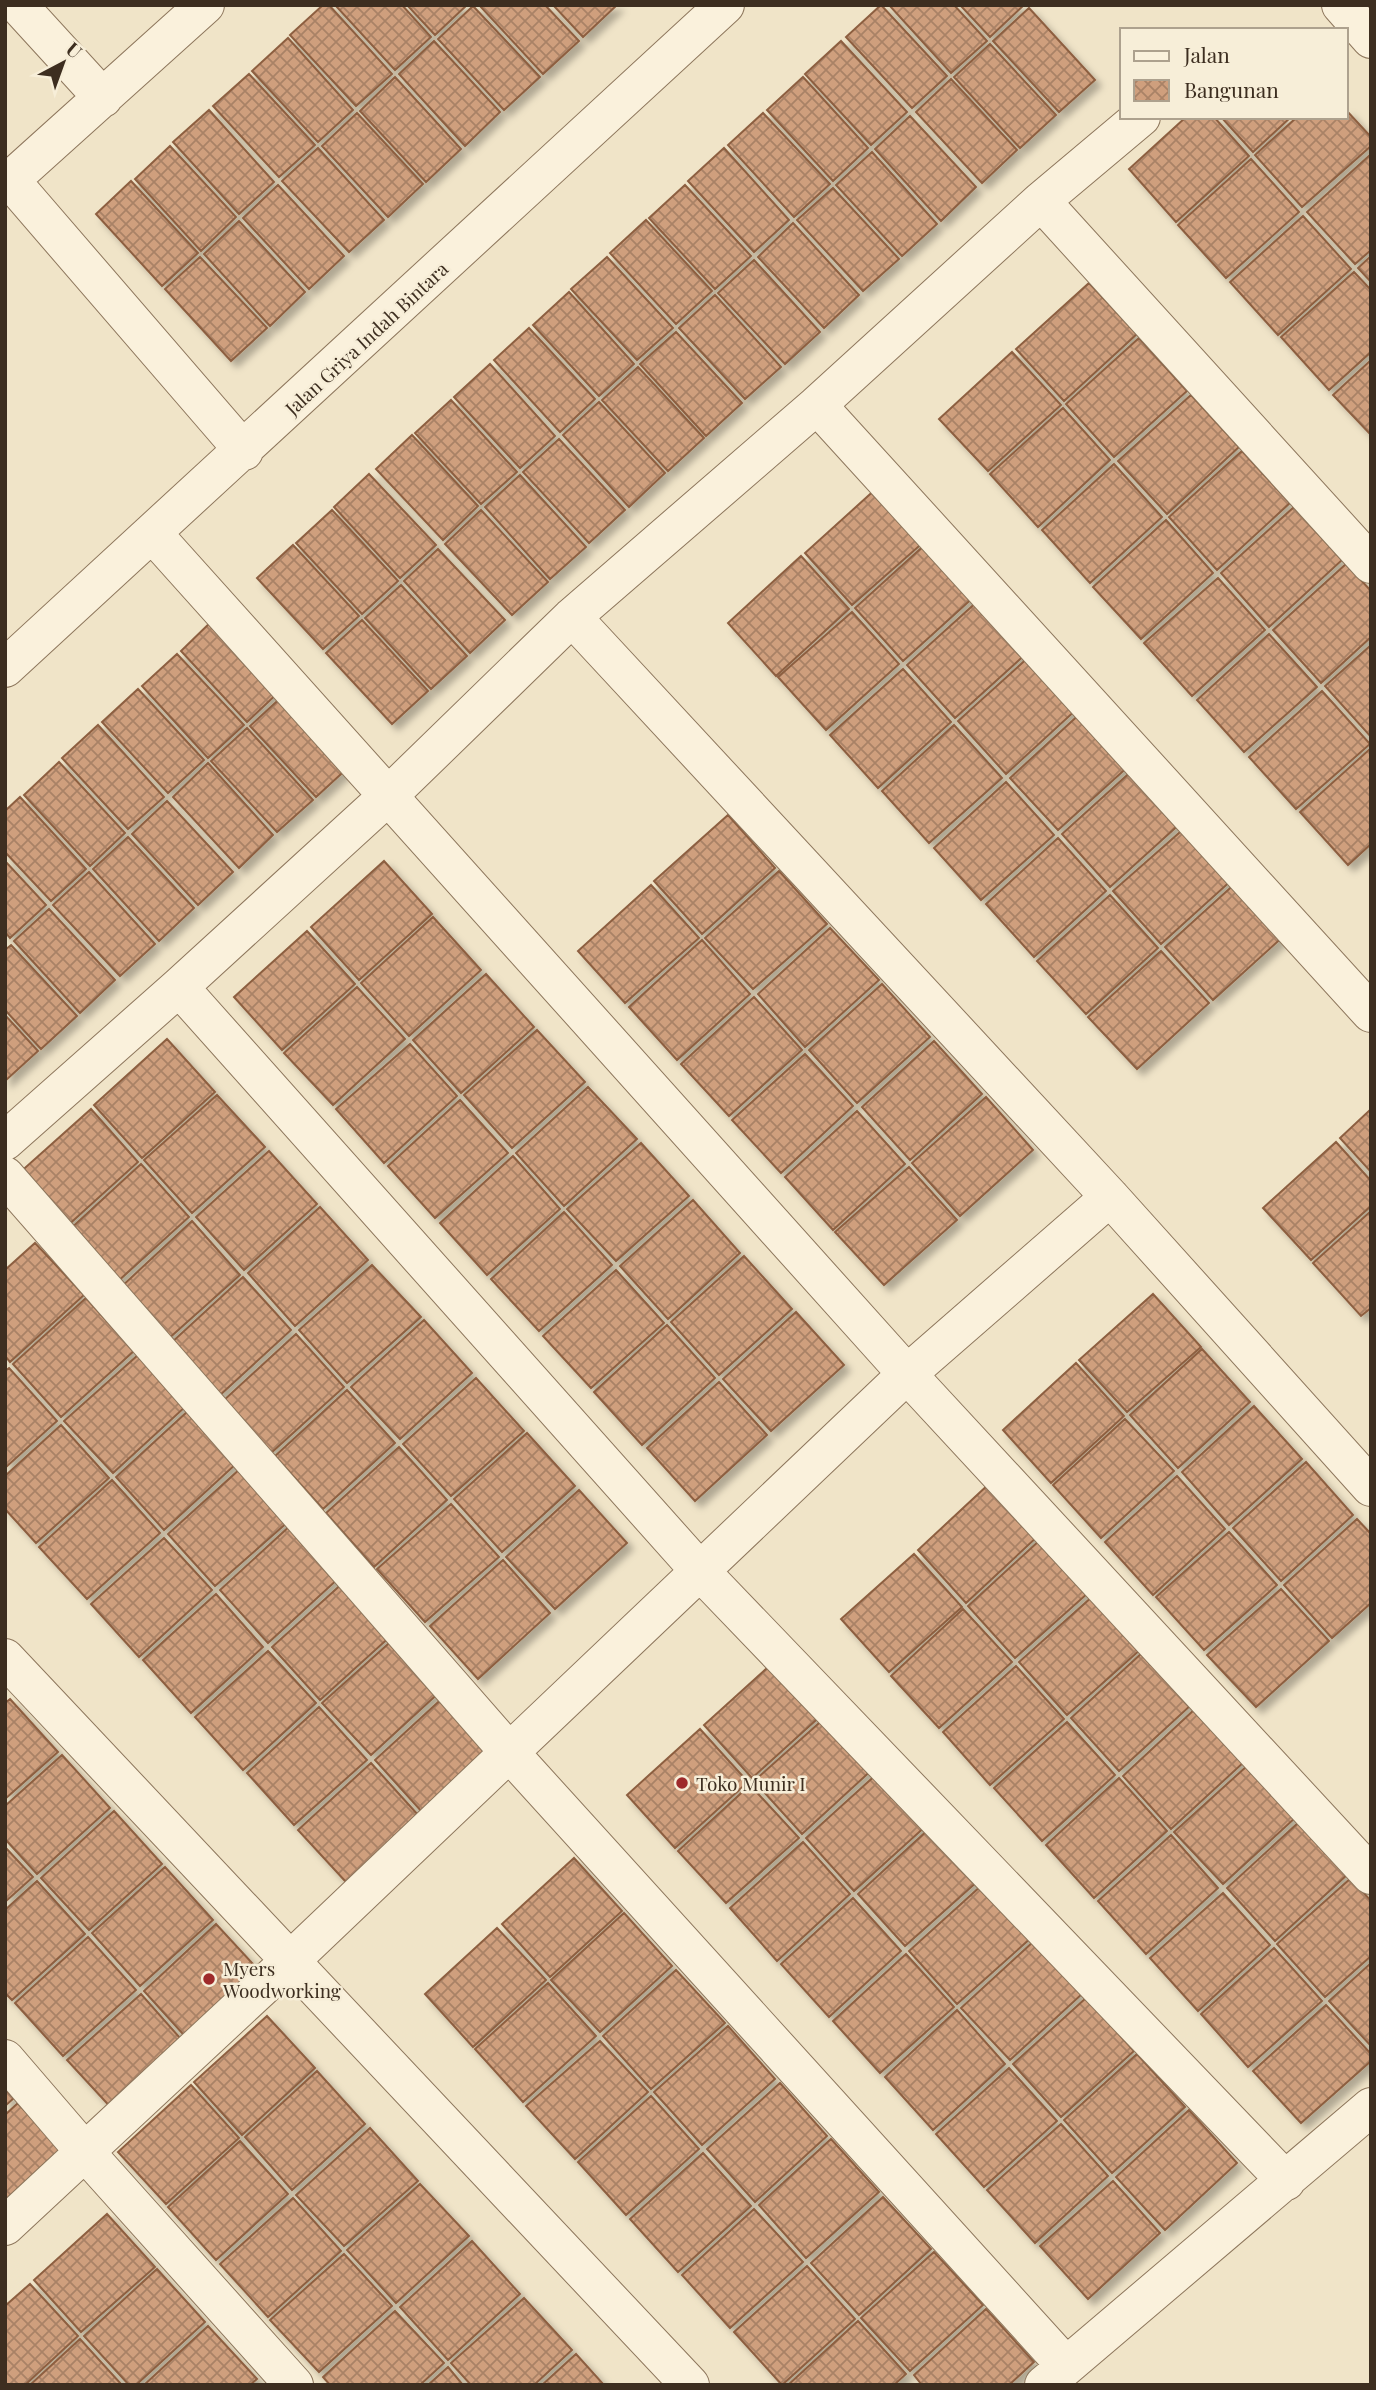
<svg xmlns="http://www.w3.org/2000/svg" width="1376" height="2390" font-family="'Playfair Display',serif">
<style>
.building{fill:url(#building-cross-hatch);stroke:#8d5f41;stroke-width:2;filter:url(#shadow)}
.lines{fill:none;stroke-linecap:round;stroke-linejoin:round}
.minor-casing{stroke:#8d765c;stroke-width:40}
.minor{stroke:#faf1dc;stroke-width:38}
.poi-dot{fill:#9e2a2b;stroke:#f7eed8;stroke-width:2.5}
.labels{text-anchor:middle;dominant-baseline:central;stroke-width:5;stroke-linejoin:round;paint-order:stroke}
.street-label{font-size:19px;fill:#3d2e20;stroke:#f7eed8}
.poi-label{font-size:19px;fill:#3d2e20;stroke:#f7eed8;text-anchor:start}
</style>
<defs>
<pattern id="building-cross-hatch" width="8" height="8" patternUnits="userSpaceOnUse" patternTransform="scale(1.75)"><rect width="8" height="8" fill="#cf9f7d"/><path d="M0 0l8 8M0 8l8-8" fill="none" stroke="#a98266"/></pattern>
<filter id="shadow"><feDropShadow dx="6" dy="6" stdDeviation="3.5" flood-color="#0004"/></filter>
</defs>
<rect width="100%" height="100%" fill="#f0e4c8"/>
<path class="building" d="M323 5H329L392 74 356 106 290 35Z
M335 5H402L431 37 395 70Z
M407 5H467L435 35Z
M479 5H545L579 41 543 74Z
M553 5H617L583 37Z
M881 5 947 76 912 108 846 37Z
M889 5H954L987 41 951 73Z
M960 5H1024L990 37Z
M473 6 540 77 504 110 438 39Z
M1029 8 1095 80 1059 112 993 41Z
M288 38 353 110 318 142 252 71Z
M434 41 500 112 465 146 399 74Z
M841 41 907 112 871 145 805 74Z
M990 44 1056 115 1020 148 954 77Z
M249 74 315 145 279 177 213 106Z
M395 77 461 149 426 182 360 111Z
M803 77 868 148 833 181 767 110Z
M951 79 1017 150 982 183 916 112Z
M209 110 274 182 239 214 173 142Z
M1346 110 1371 137V146L1302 207 1255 155 1297 117H1346Z
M357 113 423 184 388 217 322 146Z
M763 113 830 184 794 217 728 145Z
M910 116 976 187 941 221 875 149Z
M1186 117H1214L1249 156 1176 222 1129 169Z
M1221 117H1291L1253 152Z
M170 146 236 217 201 251 135 179Z
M318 148 384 220 349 252 282 181Z
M724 148 789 220 754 252 688 181Z
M872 152 937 224 902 256 836 185Z
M1371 154V250L1355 264 1307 212Z
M1251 159 1299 212 1226 278 1178 225Z
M131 181 198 253 162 286 96 214Z
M278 185 344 256 309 289 243 218Z
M685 185 751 256 715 289 649 218Z
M833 188 899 259 863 291 797 220Z
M1303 216 1351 269 1278 335 1230 282Z
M646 220 712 291 676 324 610 253Z
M239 221 305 292 270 326 204 254Z
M793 223 859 295 824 328 758 257Z
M1371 256V282L1358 268Z
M200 257 267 328 231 361 165 289Z
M607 257 673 328 637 360 571 289Z
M754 260 820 332 785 364 718 293Z
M1354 272 1371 290V352L1329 390 1281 337Z
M1089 283 1137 334 1064 401 1016 349Z
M569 292 634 364 599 396 533 325Z
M715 295 781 367 745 399 679 328Z
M529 328 595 399 560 432 494 360Z
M676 332 742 403 706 436 640 364Z
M1139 338 1187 391 1114 457 1066 404Z
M1012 352 1061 405 988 471 939 419Z
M1371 360V435L1333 395Z
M490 364 555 436 520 468 454 397Z
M638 367 704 438 668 471 602 400Z
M1191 395 1239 447 1167 514 1118 461Z
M451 400 517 472 481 504 415 433Z
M599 402 665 473 629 507 563 435Z
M1063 408 1110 460 1038 527 990 474Z
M412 435 478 506 443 540 376 469Z
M559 439 625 510 589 543 523 472Z
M1242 451 1290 503 1217 570 1169 517Z
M1114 464 1162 517 1090 583 1042 530Z
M369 474 436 545 400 578 334 507Z
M520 475 586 547 550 579 485 507Z
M878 487 926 540 852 605 805 553Z
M1294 507 1342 560 1269 627 1221 573Z
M332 510 398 581 362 614 296 543Z
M481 510 548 582 512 615 445 544Z
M1166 520 1213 573 1141 639 1093 587Z
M928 542 976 595 903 661 855 608Z
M293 545 359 616 323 649 257 578Z
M438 549 505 620 470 653 404 581Z
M801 556 849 609 776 676 728 623Z
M1346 564 1371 591V637L1321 683 1273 630Z
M1218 578 1265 630 1192 696 1144 643Z
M401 585 467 656 431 689 365 618Z
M980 599 1028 652 955 718 907 665Z
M852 612 899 664 826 730 778 677Z
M216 617 282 689 247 722 181 651Z
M362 620 428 691 392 724 326 653Z
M1269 634 1317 687 1244 752 1197 700Z
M1371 645V737L1325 686Z
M177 654 244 725 208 758 142 686Z
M1031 655 1078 708 1006 774 958 721Z
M903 669 951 722 878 788 830 735Z
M138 689 204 760 168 793 102 722Z
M1322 691 1370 744 1296 809 1249 757Z
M286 693 352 764 316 797 250 726Z
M1083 711 1131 764 1058 830 1010 778Z
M98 725 164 797 128 829 62 758Z
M954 725 1002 778 929 843 882 791Z
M247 728 313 800 277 832 211 761Z
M1371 748V844L1348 865 1300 812Z
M59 762 125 833 90 866 24 795Z
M208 763 273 835 239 868 173 797Z
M1135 768 1183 821 1110 887 1062 834Z
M1006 782 1054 835 981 900 934 848Z
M20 797 86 869 51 901 5 852V811Z
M167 801 233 872 198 905 132 834Z
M728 815 775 868 702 934 654 881Z
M1187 826 1234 878 1161 944 1113 891Z
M128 837 194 908 159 941 93 869Z
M1058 838 1106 891 1034 957 986 904Z
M5 861 46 905 10 938 5 932Z
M384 861 432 914 359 980 311 927Z
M779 871 827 924 753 989 705 938Z
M89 872 155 944 120 976 53 905Z
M1238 881 1286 934 1213 1000 1165 947Z
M651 885 699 938 625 1003 578 951Z
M1110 895 1158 948 1086 1014 1037 961Z
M49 909 115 980 80 1013 14 941Z
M433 917 481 970 409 1036 361 983Z
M830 928 879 980 805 1047 758 994Z
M307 931 355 984 282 1050 234 997Z
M702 940 750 994 677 1060 629 1007Z
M11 945 77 1016 41 1049 5 1010V950Z
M1161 951 1209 1003 1137 1069 1088 1017Z
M486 974 534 1027 461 1093 413 1040Z
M882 984 930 1037 857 1103 809 1050Z
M357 987 405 1039 333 1105 284 1053Z
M754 997 802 1050 729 1116 681 1064Z
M5 1015 38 1051 5 1081Z
M537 1030 585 1082 512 1148 464 1095Z
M167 1039 215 1092 142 1158 94 1105Z
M934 1041 982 1094 910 1160 862 1107Z
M410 1044 457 1096 384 1163 336 1109Z
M805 1054 853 1106 781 1173 732 1120Z
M588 1087 637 1139 564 1206 516 1153Z
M217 1095 265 1147 192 1213 144 1160Z
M986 1097 1033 1150 960 1216 912 1163Z
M460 1100 508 1153 435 1218 388 1166Z
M91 1109 138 1162 65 1228 17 1175Z
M1371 1109V1172L1340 1138Z
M857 1111 905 1164 833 1230 785 1177Z
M1336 1142 1371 1181V1206L1311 1260 1263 1208Z
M641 1143 689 1196 616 1261 567 1209Z
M269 1151 317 1204 244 1270 196 1217Z
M513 1156 560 1209 487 1275 440 1223Z
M141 1164 189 1217 116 1283 68 1231Z
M909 1167 957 1220 884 1285 835 1232Z
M693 1200 740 1253 668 1319 620 1266Z
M320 1207 368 1260 295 1326 248 1273Z
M1371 1211V1308L1361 1316 1313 1263Z
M564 1212 612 1265 539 1331 491 1279Z
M192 1221 240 1275 167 1340 120 1288Z
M35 1243 84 1295 10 1362 5 1356V1270Z
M744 1256 792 1309 719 1375 671 1322Z
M372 1265 421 1317 347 1383 299 1330Z
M616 1270 664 1323 591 1388 543 1336Z
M243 1277 291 1330 219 1396 171 1343Z
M1153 1294 1201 1347 1127 1412 1079 1360Z
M86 1298 134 1351 61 1417 13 1364Z
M796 1312 844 1365 771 1431 723 1379Z
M424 1320 472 1373 400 1439 351 1387Z
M667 1325 715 1378 642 1445 594 1392Z
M296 1334 344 1387 271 1453 223 1401Z
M1202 1349 1250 1402 1178 1468 1130 1415Z
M138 1355 185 1407 113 1473 64 1421Z
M1076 1363 1124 1416 1051 1483 1003 1430Z
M9 1368 57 1421 5 1468V1371Z
M476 1378 524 1431 451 1496 403 1444Z
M719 1382 767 1435 695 1501 647 1448Z
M347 1390 395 1443 323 1509 275 1456Z
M1254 1406 1302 1459 1229 1525 1182 1472Z
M188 1411 237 1463 164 1530 116 1477Z
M1125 1419 1174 1471 1101 1538 1053 1485Z
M61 1425 109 1478 36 1543 5 1509V1476Z
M527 1433 575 1486 502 1552 454 1499Z
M399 1447 447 1500 374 1567 326 1513Z
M1306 1462 1353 1515 1281 1581 1233 1528Z
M241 1468 289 1521 215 1586 168 1534Z
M1177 1476 1225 1529 1153 1595 1105 1542Z
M112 1480 160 1533 87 1599 39 1547Z
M990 1483 1038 1536 966 1603 918 1550Z
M579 1490 627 1543 555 1609 506 1557Z
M451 1504 499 1557 425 1622 377 1569Z
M1357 1519 1371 1534V1603L1332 1638 1284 1585Z
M292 1524 340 1577 268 1643 220 1590Z
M1229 1532 1277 1585 1204 1650 1156 1597Z
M164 1538 212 1590 139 1657 91 1604Z
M1040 1540 1088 1593 1015 1658 968 1606Z
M914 1554 962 1607 889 1672 841 1619Z
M503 1560 550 1613 478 1679 430 1626Z
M345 1581 393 1634 320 1700 272 1647Z
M1281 1589 1329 1641 1256 1707 1207 1655Z
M216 1594 263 1647 191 1713 143 1660Z
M1093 1596 1141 1649 1067 1715 1019 1662Z
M963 1609 1012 1662 939 1728 891 1676Z
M396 1637 443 1689 371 1755 322 1703Z
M268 1651 316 1703 243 1770 195 1717Z
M1143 1652 1191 1705 1119 1771 1071 1718Z
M777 1659 825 1712 752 1778 704 1725Z
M1016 1666 1064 1719 990 1785 943 1732Z
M447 1694 496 1746 423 1813 375 1760Z
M10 1699 58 1752 5 1799V1703Z
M319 1707 367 1760 294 1825 247 1773Z
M1195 1709 1244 1762 1171 1829 1123 1776Z
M827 1716 875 1767 802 1834 754 1781Z
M1067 1722 1115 1775 1042 1841 994 1788Z
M700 1729 748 1782 675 1848 627 1795Z
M62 1755 110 1808 37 1874 5 1839V1806Z
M371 1763 419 1816 346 1882 298 1830Z
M1247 1766 1295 1818 1223 1884 1174 1832Z
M879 1772 927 1825 854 1891 806 1838Z
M1119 1778 1167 1831 1094 1898 1046 1845Z
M750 1785 799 1838 726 1903 678 1851Z
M114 1811 162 1864 89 1930 41 1878Z
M1299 1822 1347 1875 1275 1941 1227 1888Z
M930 1828 978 1881 905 1946 858 1894Z
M1171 1835 1218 1888 1146 1954 1098 1901Z
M803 1842 850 1894 777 1961 730 1908Z
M5 1847 33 1877 5 1902Z
M574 1858 622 1911 550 1977 502 1924Z
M165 1867 213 1920 140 1986 92 1933Z
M1351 1878 1371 1901V1956L1325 1997 1277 1944Z
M37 1881 85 1934 12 2000 5 1993V1910Z
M982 1885 1031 1938 957 2004 909 1951Z
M1223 1893 1270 1945 1198 2011 1150 1958Z
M853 1898 901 1951 829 2017 781 1964Z
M624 1913 672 1966 600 2032 551 1980Z
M216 1924 265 1977 192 2044 144 1991Z
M497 1928 546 1980 473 2047 425 1994Z
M88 1937 136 1990 63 2056 15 2003Z
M1034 1941 1082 1994 1010 2060 961 2008Z
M1274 1948 1322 2001 1248 2067 1201 2014Z
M906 1954 954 2007 880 2073 833 2021Z
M1371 1963V2046L1329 2001Z
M676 1970 725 2023 651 2089 603 2036Z
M548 1983 596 2036 523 2102 475 2049Z
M141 1994 188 2047 116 2113 67 2060Z
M1086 1998 1134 2051 1061 2117 1013 2064Z
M1326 2005 1371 2054V2061L1301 2123 1253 2071Z
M957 2010 1005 2064 933 2130 885 2077Z
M267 2016 315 2068 242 2135 194 2082Z
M728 2026 775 2079 702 2145 654 2092Z
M600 2041 648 2092 575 2159 526 2106Z
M1137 2054 1185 2107 1112 2173 1064 2120Z
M1009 2068 1057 2121 984 2187 936 2134Z
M317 2071 365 2124 292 2190 245 2137Z
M780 2083 827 2136 755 2202 707 2149Z
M191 2085 239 2138 166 2204 118 2152Z
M5 2089 14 2098 5 2106Z
M651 2096 699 2149 626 2215 578 2162Z
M18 2103 66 2155 5 2211V2115Z
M1189 2110 1237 2163 1165 2230 1116 2177Z
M1061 2124 1108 2176 1035 2243 987 2190Z
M370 2128 418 2181 344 2246 296 2195Z
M831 2139 879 2192 806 2258 759 2205Z
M240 2141 288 2194 216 2260 168 2207Z
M703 2153 751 2206 678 2272 630 2219Z
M1113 2181 1160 2233 1088 2299 1040 2246Z
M420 2184 469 2236 396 2303 347 2250Z
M883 2197 931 2249 859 2315 811 2263Z
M293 2198 341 2251 268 2317 220 2264Z
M754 2209 803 2262 730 2328 682 2275Z
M107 2214 155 2267 81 2332 34 2280Z
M472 2241 520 2294 448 2360 400 2307Z
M934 2252 983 2305 910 2371 861 2318Z
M344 2254 392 2306 319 2372 270 2320Z
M807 2266 855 2319 782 2385 734 2332Z
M157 2269 205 2322 136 2385H129L84 2336Z
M30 2284 78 2336 25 2385H5V2306Z
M524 2298 572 2350 534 2385H471L451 2363Z
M986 2309 1034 2362 1009 2385H922L914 2375Z
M395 2311 444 2363 420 2385H330L323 2377Z
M858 2321 906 2374 894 2385H788Z
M208 2326 257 2379 250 2385H144Z
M80 2339 122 2385H30Z
M576 2354 604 2385H542Z
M448 2367 463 2385H428Z"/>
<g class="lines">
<defs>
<path id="minor" d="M18 5 103 98
M1341 5 1371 39
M11 181 244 451
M5 185 205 5
M1041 201 1371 564
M817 405 1371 1013
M153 534 907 1374 1371 1875
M572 617 1110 1197 1371 1487
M5 668 725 5
M179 987 700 1571 1286 2181
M5 1141 179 987 388 796 572 617 817 405 1041 201 1141 117
M5 1176 509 1752 1066 2366
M5 1658 690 2385
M5 2059 85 2152 294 2385
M5 2226 291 1960 907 1374 1110 1197
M1044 2385 1371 2107"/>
</defs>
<use href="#minor" class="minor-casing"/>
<use href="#minor" class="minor"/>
</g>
<g class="poi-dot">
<circle cx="682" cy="1783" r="7"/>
<circle cx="209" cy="1979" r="7"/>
</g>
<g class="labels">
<g class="street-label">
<text transform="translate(366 338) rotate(-43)">Jalan Griya Indah Bintara</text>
</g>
<g class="poi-label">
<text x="696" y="1783">Toko Munir I</text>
<text x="223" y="1968">Myers<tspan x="223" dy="22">Woodworking</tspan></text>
</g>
</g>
<rect width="1376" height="2390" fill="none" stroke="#3d2e20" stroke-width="14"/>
<rect x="1120" y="28" width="228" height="91" fill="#f7eed8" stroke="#ada18e" stroke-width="2"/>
<rect x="1134" y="51" width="35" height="10" fill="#faf1dc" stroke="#ada18e" stroke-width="2"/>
<text x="1184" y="63" font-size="21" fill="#3d2e20">Jalan</text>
<rect x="1134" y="80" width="35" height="21" fill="url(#building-cross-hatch)" stroke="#ada18e" stroke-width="2"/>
<text x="1184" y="98" font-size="21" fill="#3d2e20">Bangunan</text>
<g transform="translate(63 63) rotate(41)" stroke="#f7eed8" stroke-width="5" paint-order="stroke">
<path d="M0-5L12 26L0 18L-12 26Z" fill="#3d2e20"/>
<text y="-10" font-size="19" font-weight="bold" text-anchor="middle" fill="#3d2e20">U</text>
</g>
</svg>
